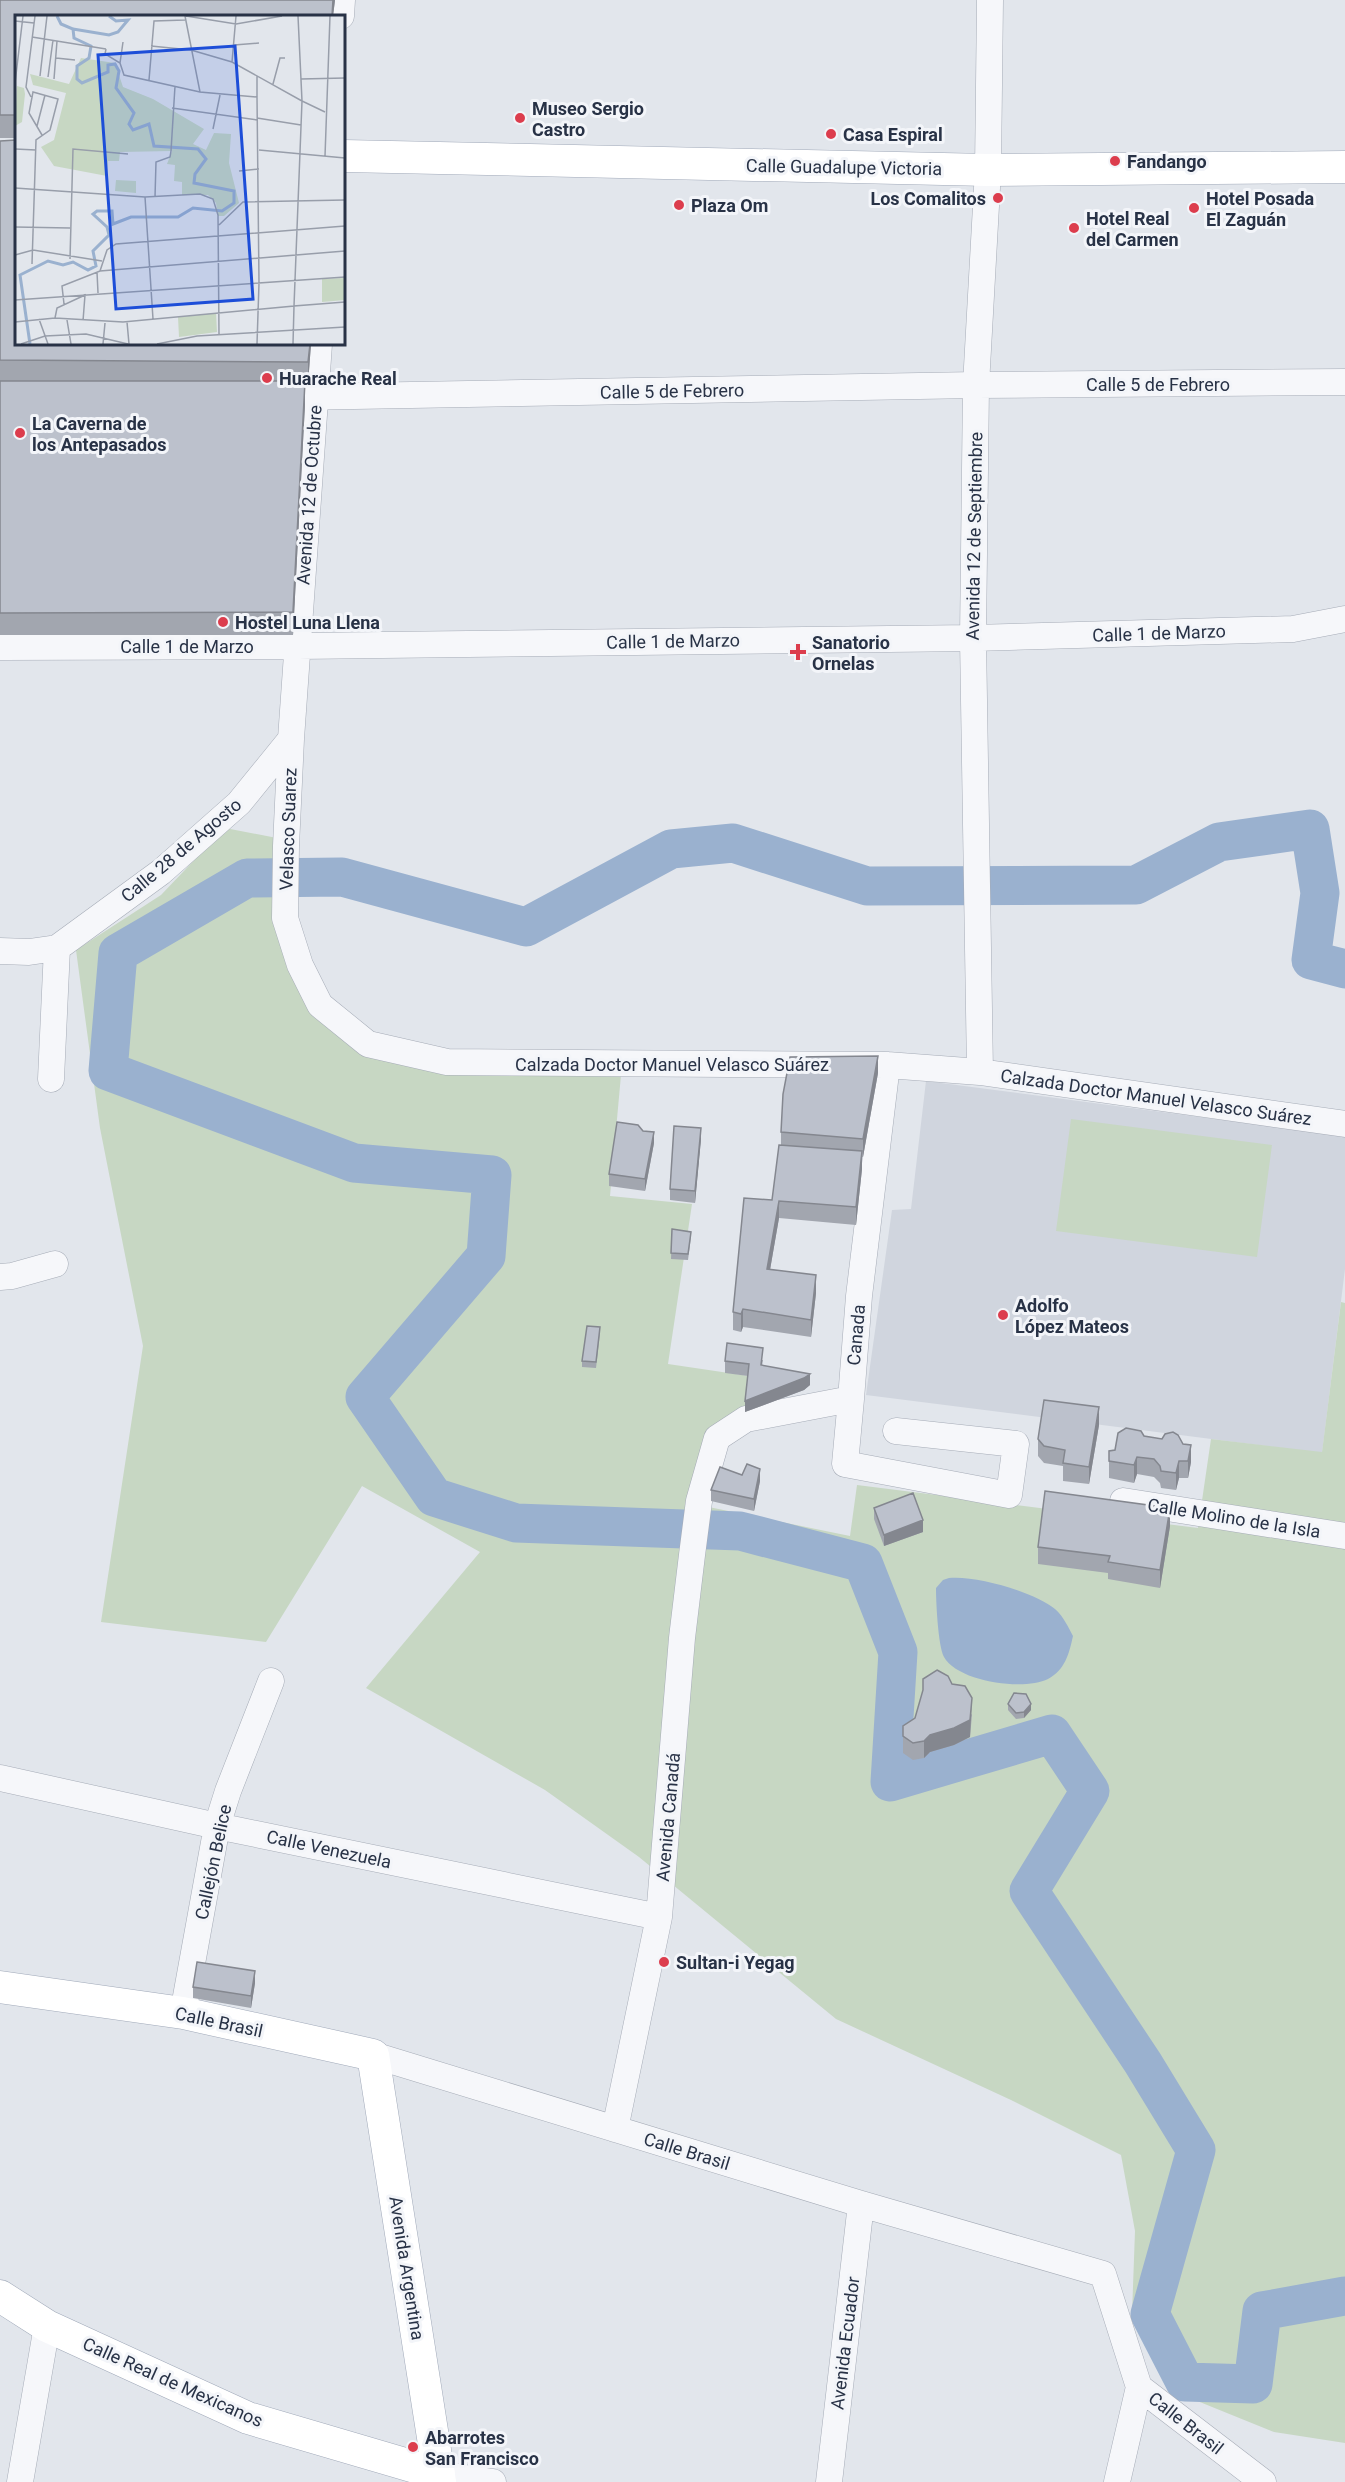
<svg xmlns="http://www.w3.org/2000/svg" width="1345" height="2482" font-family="Roboto,sans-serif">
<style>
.built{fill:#d0d5de}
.green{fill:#c7d7c3}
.water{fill:#9ab1cf}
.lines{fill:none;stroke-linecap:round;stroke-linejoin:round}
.river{stroke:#9ab1cf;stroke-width:39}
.minor-casing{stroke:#a6acb7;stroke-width:27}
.major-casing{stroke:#a0a9b9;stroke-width:33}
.minor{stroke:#f6f7fa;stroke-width:26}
.major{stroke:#fff;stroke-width:32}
.wall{fill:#a2a6af}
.shaded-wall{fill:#84878f}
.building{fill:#bcc1cc;stroke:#84878f;stroke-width:1.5}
.poi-dot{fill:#dc3d4d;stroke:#f3f5f9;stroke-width:2}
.labels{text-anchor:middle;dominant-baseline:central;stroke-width:6;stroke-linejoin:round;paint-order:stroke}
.poi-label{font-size:18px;font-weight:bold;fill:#283246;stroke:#f3f5f9;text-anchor:start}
.street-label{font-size:18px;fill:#283246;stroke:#f3f5f9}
.inset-river{fill:none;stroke:#9ab1cf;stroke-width:3}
.inset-road{fill:none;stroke:#989eaa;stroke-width:1.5}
.view{fill:#1d4ed8;fill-opacity:0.15;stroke:#1d4ed8;stroke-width:3}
.inset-edge{fill:none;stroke:#283246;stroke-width:3}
</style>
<rect width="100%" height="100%" fill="#e2e6ec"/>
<path class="built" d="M926 1081 1345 1136V1269L1322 1453 866 1395 892 1210 911 1209Z"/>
<path class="green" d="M225 828 282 839 293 967 366 1048 622 1064 610 1196 692 1204 668 1364 749 1376 745 1412 689 1503 850 1536 857 1485 1198 1528 1211 1439 1322 1452 1341 1302 1345 1303V2443L1274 2432 1180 2394 1132 2314 1135 2231 1121 2155 1011 2100 836 2019 639 1857 545 1790 366 1688 480 1552 362 1486 266 1642 101 1622 143 1346 100 1128 76 950 161 895Z
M1071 1119 1272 1145 1257 1257 1056 1231Z"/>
<path class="water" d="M949 1578C975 1575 1035 1592 1055 1609 1064 1617 1068 1627 1073 1636 1069 1654 1065 1670 1048 1679 1024 1691 958 1682 944 1657 938 1645 936 1602 936 1588L943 1580Z"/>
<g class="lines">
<path class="river" d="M1345 969 1311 960 1320 893 1310 829 1219 842 1136 885 867 886 733 843 671 849 526 927 342 877 247 878 118 953 108 1071 354 1163 492 1175 486 1256 365 1397 434 1497 516 1523 740 1531 863 1563 898 1652 890 1782 1052 1734 1090 1791 1029 1891 1143 2063 1196 2150 1150 2314 1185 2382 1253 2384 1262 2311 1345 2296"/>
<defs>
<path id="minor" d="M341 16 342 0
M319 344 291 739 286 846 285 918 300 965 320 1005 368 1044 447 1062 887 1065 980 1072 1345 1124
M298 397 976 385 1345 382
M0 647 298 646 973 638 1293 629 1345 619
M0 951 29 952 57 948 161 872 239 803 291 739
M980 1072 973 638 976 385 988 170 990 0
M51 1079 57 948
M0 1277 12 1276 55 1264
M851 1399 845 1464 1009 1495 1016 1444 896 1431
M1123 1501 1345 1536
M0 1778 217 1826 659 1917
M183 2013 217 1826 228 1791 271 1681
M373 2055 861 2204 1103 2274 1139 2387 1263 2482
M615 2129 659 1917 682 1638 692 1555 699 1501 717 1438 746 1419 851 1399 859 1296 887 1065
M439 2474 493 2482
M20 2482 47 2326
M829 2482 861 2204
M1117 2482 1139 2387"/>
<path id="major" d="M344 156 988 170 1345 167
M0 1987 183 2013 373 2055 440 2482
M0 2296 47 2326 248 2418 439 2474"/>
</defs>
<use href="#minor" class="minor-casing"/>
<use href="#major" class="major-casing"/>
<use href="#minor" class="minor"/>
<use href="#major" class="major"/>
</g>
<path class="wall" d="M0 0H335L333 16H16V138H0Z
M0 141 16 344H311L308 384H305V404L293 635H0Z
M878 1073 863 1157H862V1169L856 1225 779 1218 770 1270 816 1293 811 1337 743 1327 741 1332 733 1330V1312L772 1200 781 1145V1132Z
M701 1139 695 1203 670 1200V1189Z
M654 1143 645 1191 609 1186V1174Z
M672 1229 691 1237 688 1260 671 1259Z
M600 1333 596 1368 582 1367V1361Z
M763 1360 762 1366 810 1385 804 1390 745 1412 748 1376 725 1373V1361Z
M1099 1425 1089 1484 1063 1481V1466L1044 1463 1038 1456V1439Z
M1144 1436 1191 1462 1188 1478H1179L1176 1490 1161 1488 1160 1483 1154 1477 1137 1474 1134 1483 1109 1478V1451L1115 1450Z
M742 1475 760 1481 754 1511 711 1501V1490Z
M874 1508 923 1532 884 1546 874 1519Z
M1170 1526 1160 1588 1108 1579V1573L1038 1564V1547Z
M952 1684 972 1715 970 1737 954 1745 930 1752 924 1758 913 1760 903 1753V1726L915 1718Z
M1008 1704 1031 1710 1024 1718 1016 1719 1008 1710Z
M255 1983 251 2008 193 1998V1987Z"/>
<path class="shaded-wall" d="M333 0H335L333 16H332Z
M310 344H311L308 384V362Z
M305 381V404L293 635V612Z
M878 1056V1073L863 1157V1139Z
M701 1128V1139L695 1203V1191Z
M654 1132V1143L645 1191V1179Z
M862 1151V1169L856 1225V1207Z
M779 1201V1218L767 1287V1269Z
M816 1275V1293L811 1337V1320Z
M743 1309V1327L741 1332V1314Z
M810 1374V1385L804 1390 745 1412V1401Z
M1099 1407V1425L1089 1484V1467Z
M1191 1445V1462L1188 1478V1461Z
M1137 1457V1474L1134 1483V1465Z
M1179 1461V1478L1176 1490V1473Z
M760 1469V1481L754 1511V1499Z
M1170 1508V1526L1160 1588V1570Z
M923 1520V1532L884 1546V1535Z
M972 1698 970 1737 954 1745 930 1752 924 1758V1741Z
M1031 1704V1710L1024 1718V1712Z
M255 1971V1983L251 2008V1996Z"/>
<path class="building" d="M0 0H333L332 16H16V115H0Z
M16 140V344H310L308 362 0 360V141Z
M0 381H305L293 612 0 613Z
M878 1056 863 1139 781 1132 783 1094 790 1057Z
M617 1122 638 1125 643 1131 654 1132 645 1179 609 1174Z
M674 1126 701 1128 695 1191 670 1189Z
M779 1145 862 1151 856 1207 779 1201 767 1269 816 1275 811 1320 743 1309 741 1314 733 1312 744 1198 772 1200Z
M672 1229 691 1232 688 1254 671 1253Z
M587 1326 600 1327 596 1362 582 1361Z
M727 1343 763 1348 761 1365 810 1374 804 1378 745 1401 749 1364 725 1361Z
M1044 1400 1099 1407 1089 1467 1063 1463 1065 1450 1044 1446 1038 1439Z
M1126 1428 1141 1431 1144 1436 1162 1439 1165 1434 1173 1432 1178 1435 1183 1444 1191 1445 1188 1461H1179L1176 1473 1161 1471 1160 1466 1154 1459 1137 1457 1134 1465 1109 1461V1451L1115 1450 1118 1433Z
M747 1464 760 1469 754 1499 711 1490 720 1467 742 1475Z
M1045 1491 1170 1508 1160 1570 1108 1562 1110 1556 1038 1547Z
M913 1493 923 1520 884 1535 874 1508Z
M937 1670 948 1676 952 1684 965 1686 972 1698 970 1720 954 1728 930 1735 924 1741 913 1743 903 1736V1726L915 1718 923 1690V1679Z
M1014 1693 1026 1694 1031 1704 1024 1712 1016 1713 1008 1704Z
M197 1962 255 1971 251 1996 193 1987Z"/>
<g class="poi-dot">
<circle cx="520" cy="118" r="6"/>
<circle cx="831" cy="134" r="6"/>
<circle cx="1115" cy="161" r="6"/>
<circle cx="998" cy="198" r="6"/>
<circle cx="679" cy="205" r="6"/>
<circle cx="1194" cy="208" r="6"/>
<circle cx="1074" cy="228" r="6"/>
<circle cx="267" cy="378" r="6"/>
<circle cx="20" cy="433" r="6"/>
<circle cx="223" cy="622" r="6"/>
<path d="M795 643h6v6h6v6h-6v6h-6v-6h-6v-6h6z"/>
<circle cx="1003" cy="1315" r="6"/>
<circle cx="664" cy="1962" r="6"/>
<circle cx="413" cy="2447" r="6"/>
</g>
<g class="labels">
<g class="poi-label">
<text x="532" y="108">Museo Sergio<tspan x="532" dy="21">Castro</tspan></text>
<text x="843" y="134">Casa Espiral</text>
<text x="1127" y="161">Fandango</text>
<text x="986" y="198" text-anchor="end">Los Comalitos</text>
<text x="1206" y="198">Hotel Posada<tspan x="1206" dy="21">El Zaguán</tspan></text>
<text x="691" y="205">Plaza Om</text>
<text x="1086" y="218">Hotel Real<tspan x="1086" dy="21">del Carmen</tspan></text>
<text x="279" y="378">Huarache Real</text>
<text x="32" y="423">La Caverna de<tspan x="32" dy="21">los Antepasados</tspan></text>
<text x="235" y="622">Hostel Luna Llena</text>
<text x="812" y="642">Sanatorio<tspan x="812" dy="21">Ornelas</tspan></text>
<text x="1015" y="1305">Adolfo<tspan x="1015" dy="21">López Mateos</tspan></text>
<text x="676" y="1962">Sultan-i Yegag</text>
<text x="425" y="2437">Abarrotes<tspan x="425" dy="21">San Francisco</tspan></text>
</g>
<g class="street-label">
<text transform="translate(844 167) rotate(1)">Calle Guadalupe Victoria</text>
<text x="1158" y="384">Calle 5 de Febrero</text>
<text transform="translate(672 391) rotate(-1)">Calle 5 de Febrero</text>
<text transform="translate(309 495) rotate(-86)">Avenida 12 de Octubre</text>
<text transform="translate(974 536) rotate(-89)">Avenida 12 de Septiembre</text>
<text transform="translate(1159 633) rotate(-2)">Calle 1 de Marzo</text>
<text transform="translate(673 641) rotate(-1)">Calle 1 de Marzo</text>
<text x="187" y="646">Calle 1 de Marzo</text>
<text transform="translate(288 829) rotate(-88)">Velasco Suarez</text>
<text transform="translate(181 850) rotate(-40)">Calle 28 de Agosto</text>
<text x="672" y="1064">Calzada Doctor Manuel Velasco Suárez</text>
<text transform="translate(1156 1097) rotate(8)">Calzada Doctor Manuel Velasco Suárez</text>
<text transform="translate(856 1335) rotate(-85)">Canada</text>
<text transform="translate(1234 1518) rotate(9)">Calle Molino de la Isla</text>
<text transform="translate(668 1817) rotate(-85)">Avenida Canadá</text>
<text transform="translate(329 1849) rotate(12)">Calle Venezuela</text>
<text transform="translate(213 1862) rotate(-78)">Callejón Belice</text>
<text transform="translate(219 2022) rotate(12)">Calle Brasil</text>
<text transform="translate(687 2151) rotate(17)">Calle Brasil</text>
<text transform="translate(407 2268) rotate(81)">Avenida Argentina</text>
<text transform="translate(845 2343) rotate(-83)">Avenida Ecuador</text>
<text transform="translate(173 2382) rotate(24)">Calle Real de Mexicanos</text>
<text transform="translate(1186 2423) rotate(38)">Calle Brasil</text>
</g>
</g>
<g transform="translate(15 15)">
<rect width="330" height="330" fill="#e2e6ec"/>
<path d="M66 43 100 48 108 72 138 84 189 114 178 129 191 135 199 118 216 119 214 148 224 188 209 201H203L201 188 193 180H167V167L159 166 160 150 152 149 157 136 105 137 104 146H93L92 161 39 151 26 132 39 125 51 78 18 70 15 59 54 69ZM2 71 9 73 10 79 7 107 0 111ZM101 165 121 166V178L100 176ZM330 263V285L307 287V264ZM201 298 202 317 164 322 163 302Z" fill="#c7d7c3"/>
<path class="inset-river" d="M58 14 94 20 103 17 113 5 101 6 94 1M15 329 5 260 33 246 48 250 58 247 73 255 81 251 78 236 94 220 92 212 78 199 82 196H97L98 209 116 202H163L178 193 207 196 219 188V176L179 168 180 159 191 144 183 134 139 131 134 109 118 115 114 109 119 98 101 73 104 56 100 49 93 50V57L67 68 62 64V51L74 43 76 31 59 23 58 14 46 9 42 1"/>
<path class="inset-road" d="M171 1 221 9 267 1M283 1 287 86 310 97M0 6 19 8M17 22 91 34M219 30 244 28M136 31 176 35M91 34 90 39 105 48 109 60 185 77M41 43 60 45M217 47 221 1M105 48 108 27M25 61 32 1M33 62 38 25M39 64 42 26M286 64 330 63M134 65 139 6 170 5M0 68 8 1M258 69 265 43H270M16 82 11 72 20 1M242 82V61M157 93 242 105M242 103 286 110M22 111 30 80M198 114 205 80M0 134 21 135M244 135 330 143M310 141 315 1M224 156 244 154M0 173 130 182 185 179 198 184 203 200 204 320M130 182 138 304M140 182 141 147 155 142 156 136 160 71M204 210 228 187 330 185M0 212 55 213M0 240 18 235 87 246M55 244 58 134 113 139M17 249 21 125 35 115 43 84 18 77 14 98 27 120M85 256 92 235 101 229 330 211M82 257 83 278M0 285 244 268 242 82 185 77 170 1M49 289 47 271 85 256 330 236M40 303 42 293 70 280 68 306M24 304 33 329M52 305 56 329M0 307 40 303 108 307 279 291 287 86 217 47 176 35M112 307 114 329M6 329 30 321 71 319 113 329M88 329 90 308M142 329 182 321 330 312M242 329 244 268 330 262M278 329 279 291 330 287"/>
<path class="view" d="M220 31 238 284 101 294 83 40Z"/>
<rect width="330" height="330" class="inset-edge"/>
</g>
</svg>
